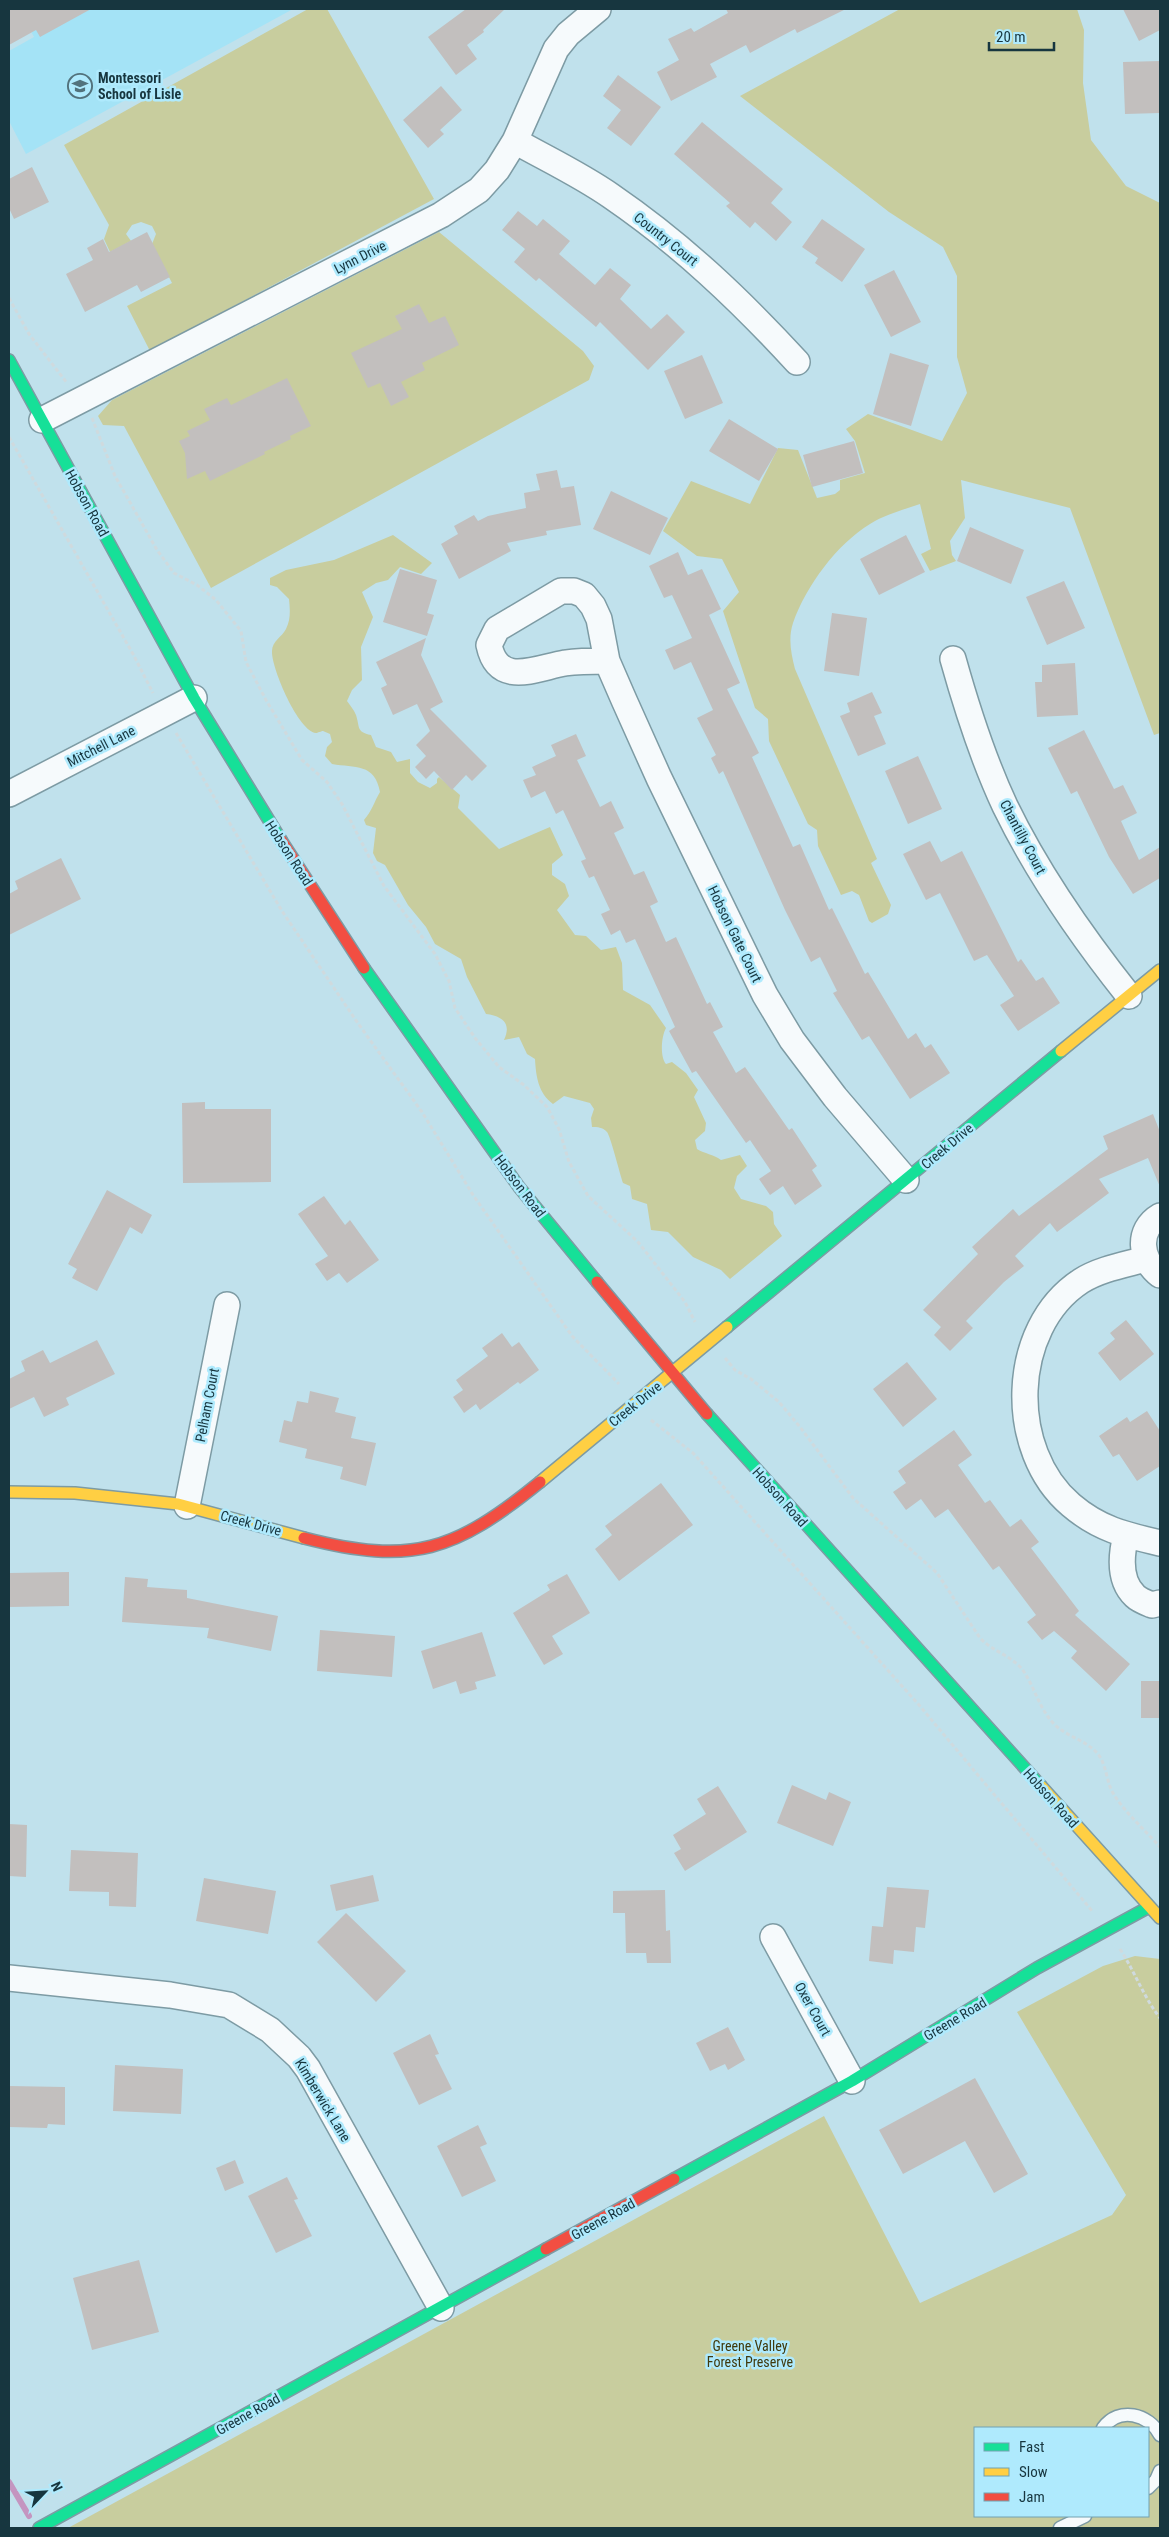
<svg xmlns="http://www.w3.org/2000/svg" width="1169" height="2537" font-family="'Roboto Condensed',sans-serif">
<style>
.built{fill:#a4e3f6}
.green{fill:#c8cd9e;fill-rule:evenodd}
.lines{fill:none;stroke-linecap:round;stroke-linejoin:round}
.stream{stroke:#c495c0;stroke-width:6}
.building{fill:#c2bfbe}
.lane-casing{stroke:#7d9ba4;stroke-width:15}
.street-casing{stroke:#7d9ba4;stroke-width:28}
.fast-casing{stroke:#7d9ba4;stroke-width:14}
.slow-casing{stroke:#7d9ba4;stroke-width:14}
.jam-casing{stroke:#7d9ba4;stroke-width:14}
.path{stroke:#cfdade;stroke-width:3;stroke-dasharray:4 2.5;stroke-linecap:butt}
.lane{stroke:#f6fafc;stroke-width:12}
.street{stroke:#f6fafc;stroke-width:25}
.fast{stroke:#16e098;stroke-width:11}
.slow{stroke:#ffcf43;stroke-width:11}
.jam{stroke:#f24e42;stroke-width:11}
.labels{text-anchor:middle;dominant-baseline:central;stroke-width:5;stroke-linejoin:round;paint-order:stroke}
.poi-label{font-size:14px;font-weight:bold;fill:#17363f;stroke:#afeafd;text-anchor:start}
.street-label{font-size:14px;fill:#17363f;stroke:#afeafd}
.park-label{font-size:14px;fill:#40390d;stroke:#afeafd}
</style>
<rect width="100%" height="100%" fill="#c0e1ec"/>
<path class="built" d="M19 9H293L26 154 9 121V51L34 37Z"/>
<path class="green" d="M308 9H327L434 199 150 351 127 306 172 283 152 244 156 234 152 226 141 222 132 225 126 234 131 241 110 252 104 239 109 225 64 145Z
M900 9H1077L1084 30 1083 83 1091 140 1126 186 1160 203V733L1154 735 1070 508 961 480 965 518 950 541 952 555 956 561 930 571 921 554 931 549 920 504C903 510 886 514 870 524 837 544 806 586 793 623 788 638 791 654 795 669L877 859 871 863 891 905 888 914 872 923 869 921 859 895 852 891 841 895 818 846 817 830 808 824 769 741 768 719 755 708 723 611 739 592 722 559 697 556 663 531 691 481 750 504 778 448 798 450 817 498 835 494 840 490V480L865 473 855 441 846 429 868 414 942 441 967 393 957 357V276L943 247 889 212 740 96Z
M439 232 583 351 594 366 589 380 211 588 124 426 103 425 98 416 112 400Z
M393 535 432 563 421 574 400 567 388 580 376 583 362 592 373 617 361 647 362 680 352 690 347 701C350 705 354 710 356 715 360 727 356 732 371 735L376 747 391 752 397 762 410 759V773L418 782 430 788 437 783V779L439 777 460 795 458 808 499 849 550 827 563 855 552 864V875L565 884 569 896 557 910 575 935 586 936 601 950 616 947 622 963 623 990 650 1005 666 1028C661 1037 660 1057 666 1064L672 1062 686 1073 698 1090 694 1097 706 1123 705 1131 695 1140 697 1149C705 1154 713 1154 721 1160L740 1155 747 1166 737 1176 734 1188 741 1199 766 1206 773 1212 774 1224 782 1236 730 1279 721 1270 693 1257 668 1232 651 1230 647 1204 632 1199 630 1186 623 1183C620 1174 610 1135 607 1132 602 1127 598 1127 592 1127L591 1118 594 1109 590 1103 564 1096 553 1104C538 1093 536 1076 535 1059L527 1054 519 1037 504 1040C512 1023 502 1016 486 1014L467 977 461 959 435 944 426 927 408 905 385 865 377 861 373 853 376 828 366 825 364 820C372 811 374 802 380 792 375 763 355 768 332 764L325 756 327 747 332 742 330 734 323 731C322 731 317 733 316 733 298 731 271 667 272 651 272 641 282 637 286 629 291 619 290 609 289 599L277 587 270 585V578L286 570 334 560Z
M1135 1956 1160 1959V2528H68L824 2116 920 2303 1112 2215 1126 2195 1017 2012 1103 1966ZM975 2428H1148V2516H975Z"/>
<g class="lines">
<path class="stream" d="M9 2482 29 2516"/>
</g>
<path class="building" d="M9 9H91L40 37 36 30 9 45Z
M466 9H505L483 30 484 32 467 45 477 59 456 75 428 37Z
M726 9H846L797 33 795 29 750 53 746 45 710 64 717 77 671 101 657 72 679 60 668 39 691 28 694 32 728 13Z
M1123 9H1160V30L1139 41Z
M1160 61V113L1125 114 1123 62Z
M618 75 661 107 631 146 607 128 621 110 603 96Z
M441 86 462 110 440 130 444 134 428 148 403 120Z
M702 122 783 189 771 203 792 222 776 241 755 222 750 228 726 206 730 203 674 154Z
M32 167 49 202 14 219 9 208V179Z
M518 211 537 226 543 219 570 241 559 254 595 285 610 268 631 285 620 299 651 329 667 314 685 332 648 370 600 322 596 327 539 278 536 281 514 262 525 249 502 230Z
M822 219 865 249 842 282 815 263 818 258 802 247Z
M147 232 170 277 141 292 137 285 85 312 66 274 93 260 87 248 103 239 109 252Z
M894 270 921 322 891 337 864 285Z
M419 304 429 323 445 316 459 345 422 363 425 370 401 382 409 397 391 406 380 383 368 388 351 353 402 329 395 316Z
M890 353 929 365 911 426 873 414Z
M702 355 723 403 685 419 664 371Z
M287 378 311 426 290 436 291 439 264 452 265 454 210 481 205 471 187 479 185 453 179 441 190 436 187 431 210 420 204 409 227 398 231 405Z
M729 419 778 449 759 481 709 451Z
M854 441 863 473 812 487 803 455Z
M557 470 561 488 574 486 581 525 546 531 547 535 507 543 511 551 459 579 441 544 458 534 454 526 474 515 478 521 488 516 526 508 524 493 540 490 536 474Z
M611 491 668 518 650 555 593 529Z
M970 527 1024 550 1011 584 957 561Z
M906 535 925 572 879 595 860 559Z
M678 552 688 575 702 569 721 609 709 615 740 683 727 689 759 753 752 757 793 847 800 844 829 910 832 908 865 974 868 972 908 1039 916 1033 925 1048 931 1044 950 1073 910 1099 869 1036 862 1040 833 993 837 991 820 957 811 962 785 910 723 771 719 774 711 758 716 755 697 718 713 710 691 662 674 670 665 650 692 638 672 595 664 598 649 566Z
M400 569 437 580 427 613 434 615 427 636 383 622Z
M1064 581 1085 628 1047 645 1026 597Z
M832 613 867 618 859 676 824 671Z
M426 638 421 655 443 702 430 709 487 766 472 781 466 775 452 790 434 771 426 779 415 767 426 756 416 745 430 731 417 704 393 715 381 688 387 685 376 662Z
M1075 663 1078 715 1037 717 1035 682H1042V665Z
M872 692 882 713 874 716 886 744 858 756 840 716 850 712 847 703Z
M1084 730 1114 789 1123 785 1137 813 1121 821 1139 860 1160 847V878L1133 894 1109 857 1077 791 1071 794 1048 748Z
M576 734 586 756 577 760 600 807 611 801 624 828 614 833 634 875 644 871 658 902 650 906 666 942 676 937 707 1004 710 1002 723 1027 713 1032 736 1073 745 1067 789 1130 792 1128 817 1166 812 1170 822 1186 795 1205 783 1186 770 1195 759 1179 771 1171 750 1140 746 1143 696 1071 692 1073 669 1031 675 1027 635 939 626 943 620 930 611 935 601 914 610 910 594 876 589 878 581 861 586 859 563 810 556 814 545 791 531 798 523 780 536 775 532 767 556 756 551 745Z
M918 756 942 809 908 824 885 771Z
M930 841 941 862 962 851 1018 962 1021 959 1036 981 1043 977 1060 1003 1018 1031 1000 1005 1014 996 987 955 974 961 940 893 926 900 903 854Z
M61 858 81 899 9 935V894L18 889 15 881Z
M205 1102V1109H271V1182L183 1183 182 1103Z
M1153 1114 1160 1132V1187L1148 1158 1099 1179 1109 1193 1057 1232 1050 1223 1015 1256 1024 1266 1004 1282 966 1321 973 1328 950 1351 934 1335 941 1327 923 1310 978 1254 972 1247 1013 1209 1019 1216 1108 1149 1103 1136Z
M107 1190 152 1215 142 1234 130 1227 97 1291 72 1278 77 1269 68 1264Z
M324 1196 345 1225 350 1220 379 1260 347 1283 339 1273 327 1281 315 1264 328 1256 298 1214Z
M1126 1320 1154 1354 1120 1381 1098 1353 1115 1339 1110 1333Z
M502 1333 512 1347 519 1342 539 1370 520 1384 518 1382 480 1410 476 1404 464 1413 453 1397 463 1390 456 1380 488 1356 482 1348Z
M97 1340 115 1374 66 1398 69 1405 44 1417 34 1397 9 1409V1379L25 1371 21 1361 43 1350 50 1363Z
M907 1362 937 1399 903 1427 873 1389Z
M310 1391 339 1398 335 1412 356 1417 351 1438 376 1443 366 1486 340 1479 343 1467 305 1458 307 1449 279 1442 284 1420 292 1422 297 1401 308 1403Z
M1147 1411 1160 1431V1466L1137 1481 1119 1454 1113 1457 1099 1436 1127 1417 1130 1422Z
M954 1430 972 1455 958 1465 985 1503 990 1500 1010 1527 1021 1519 1039 1542 1031 1548 1079 1611 1075 1615 1130 1664 1106 1691 1071 1658 1077 1651 1054 1631 1042 1640 1027 1622 1036 1615 999 1566 993 1570 948 1509 935 1518 921 1499 906 1510 893 1492 906 1483 898 1471Z
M661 1483 693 1525 619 1581 595 1549 612 1535 605 1526Z
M69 1572V1606L9 1607V1573Z
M567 1574 590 1613 552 1636 563 1654 544 1665 513 1613 550 1590 547 1585Z
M125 1577 148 1579 147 1587 187 1590V1598L278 1616 271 1651 207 1638 209 1628 122 1622Z
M320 1630 395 1636 392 1677 317 1671Z
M482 1632 496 1676 475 1682 477 1689 460 1694 456 1681 433 1689 421 1651Z
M1141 1681H1160V1718H1141Z
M792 1785 826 1800 829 1792 851 1802 833 1846 777 1823Z
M718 1786 747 1832 685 1871 674 1853 681 1849 673 1835 706 1814 697 1799Z
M9 1824 27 1825 26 1877 9 1876Z
M71 1850 138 1853 136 1907 109 1906V1892L69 1891Z
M373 1875 379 1901 336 1911 330 1885Z
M204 1878 276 1891 268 1934 196 1921Z
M887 1887 929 1890 925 1928 916 1927 914 1952 894 1950 893 1964 869 1961 872 1926 883 1927Z
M665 1890 666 1931 670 1930 671 1963H647L646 1953H626L625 1913H613V1891Z
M346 1913 406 1971 376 2002 317 1942Z
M728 2027 745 2060 728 2070 725 2064 710 2071 696 2043Z
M430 2034 439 2054 435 2055 452 2089 419 2105 393 2053Z
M115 2065 183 2069 181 2114 113 2111Z
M975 2078 1028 2174 994 2193 965 2141 903 2174 879 2130Z
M9 2086 65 2087V2125L48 2124 47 2128 9 2127Z
M478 2125 487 2144 480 2147 496 2181 462 2197 437 2146Z
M235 2160 244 2183 225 2191 216 2168Z
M287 2177 298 2199 294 2200 312 2236 276 2253 248 2196Z
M139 2260 159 2332 92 2350 73 2278Z"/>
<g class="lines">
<defs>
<path id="lane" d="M1103 2428C1119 2406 1149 2414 1160 2435
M1148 2488 1156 2480 1160 2471
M1060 2528 1085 2516"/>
<path id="street" d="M515 141C547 159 581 175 611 196 681 244 739 299 797 362
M42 420 441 215 479 190 497 170 515 141 556 49 568 34 598 9
M953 659C967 709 983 759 1005 806 1038 874 1082 937 1129 996
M607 661C593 661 579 661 565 663 536 668 498 688 489 645L497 629 561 591H574L584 595 593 606 599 619 607 661 624 700 659 778 765 995 792 1040 835 1097 906 1180
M9 794 194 698
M1160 1216C1136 1230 1140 1260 1160 1275
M1146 1259C1124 1265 1100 1269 1081 1281 1009 1328 1007 1451 1071 1505 1099 1529 1125 1535 1160 1543
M187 1506 227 1305
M1126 1535C1121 1555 1118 1580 1135 1596 1139 1600 1147 1603 1152 1605L1160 1603
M773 1937 852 2081
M9 1978 170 1995 229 2005 270 2030 299 2057 308 2069 441 2308"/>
<path id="fast" d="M9 360 194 698 281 840
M364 968 519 1187 597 1282
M727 1327 1061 1051
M707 1414 1041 1786
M674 2179 852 2081 1037 1968 1149 1907
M39 2528 546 2249"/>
<path id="slow" d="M1061 1051 1160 970
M540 1482 727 1327
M9 1492 75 1493 178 1504 304 1538
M1041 1786 1160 1918"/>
<path id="jam" d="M281 840 364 968
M597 1282 707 1414
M304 1538C413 1566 455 1551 540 1482
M546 2249 674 2179"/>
</defs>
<use href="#lane" class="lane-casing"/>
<use href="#street" class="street-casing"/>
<use href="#fast" class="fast-casing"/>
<use href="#slow" class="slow-casing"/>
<use href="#jam" class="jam-casing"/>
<path class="path" d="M9 298 29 334 67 383
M92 418 115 476 157 550 174 573 197 585 216 600 241 631 246 662 266 700 302 760 327 782 342 804 384 886 435 954 449 981 455 1008 475 1038 499 1067 524 1085 547 1107 559 1129 569 1162 588 1196 638 1242 685 1302 695 1322
M9 437 133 654 153 693
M176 733 282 911 357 1022 422 1112 473 1195 572 1336 619 1384
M725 1358 735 1370 751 1379 779 1402 800 1427 853 1498 937 1573 980 1638C992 1651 1010 1655 1022 1669 1035 1687 1038 1707 1054 1724 1067 1737 1086 1740 1098 1754 1107 1766 1106 1781 1113 1793 1125 1813 1145 1830 1160 1847
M651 1420 693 1453 737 1502 919 1705 1093 1912
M1120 1949C1135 1972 1143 1996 1160 2018"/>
<use href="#lane" class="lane"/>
<use href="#street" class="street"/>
<use href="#fast" class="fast"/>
<use href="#slow" class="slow"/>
<use href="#jam" class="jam"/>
</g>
<defs>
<symbol id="school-ring" viewBox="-11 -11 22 22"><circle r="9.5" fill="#afeafd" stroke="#52727c" stroke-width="1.5"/><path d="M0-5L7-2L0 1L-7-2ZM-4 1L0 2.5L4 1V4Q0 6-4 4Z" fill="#52727c"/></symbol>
</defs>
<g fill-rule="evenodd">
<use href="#school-ring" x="66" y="72" width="28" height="28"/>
</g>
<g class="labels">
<g class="poi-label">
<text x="98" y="78">Montessori<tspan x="98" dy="16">School of Lisle</tspan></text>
</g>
<g class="street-label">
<text transform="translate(666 239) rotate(38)">Country Court</text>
<text transform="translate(360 257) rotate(-27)">Lynn Drive</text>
<text transform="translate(87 503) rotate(61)">Hobson Road</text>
<text transform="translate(101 746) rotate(-27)">Mitchell Lane</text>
<text transform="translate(1023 837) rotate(62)">Chantilly Court</text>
<text transform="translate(289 853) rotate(57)">Hobson Road</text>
<text transform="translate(735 934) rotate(64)">Hobson Gate Court</text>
<text transform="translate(947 1146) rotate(-40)">Creek Drive</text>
<text transform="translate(520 1186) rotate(53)">Hobson Road</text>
<text transform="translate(635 1404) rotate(-39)">Creek Drive</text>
<text transform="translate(207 1405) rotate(-79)">Pelham Court</text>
<text transform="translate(780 1497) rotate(48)">Hobson Road</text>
<text transform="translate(251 1523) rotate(15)">Creek Drive</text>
<text transform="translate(1051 1798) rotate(48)">Hobson Road</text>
<text transform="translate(813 2009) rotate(61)">Oxer Court</text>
<text transform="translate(955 2019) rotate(-31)">Greene Road</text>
<text transform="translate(323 2100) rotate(59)">Kimberwick Lane</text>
<text transform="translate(603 2219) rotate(-29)">Greene Road</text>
<text transform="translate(248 2414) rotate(-29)">Greene Road</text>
</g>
<g class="park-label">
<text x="750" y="2346">Greene Valley<tspan x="750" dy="16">Forest Preserve</tspan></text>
</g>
</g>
<rect width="1169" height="2537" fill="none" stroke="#17363f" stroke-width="20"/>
<rect x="974" y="2427" width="175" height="90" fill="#afeafd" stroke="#72a2b1"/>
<rect x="984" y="2443" width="25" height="8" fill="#16e098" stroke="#72a2b1"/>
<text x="1019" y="2452" font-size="15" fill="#17363f">Fast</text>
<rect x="984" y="2468" width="25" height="8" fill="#ffcf43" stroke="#72a2b1"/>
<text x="1019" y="2477" font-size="15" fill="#17363f">Slow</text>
<rect x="984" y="2493" width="25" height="8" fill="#f24e42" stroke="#72a2b1"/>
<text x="1019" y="2502" font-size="15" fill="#17363f">Jam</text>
<g transform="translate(45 2492) rotate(65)" stroke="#afeafd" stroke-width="4" paint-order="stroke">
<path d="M0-4L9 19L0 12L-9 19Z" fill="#17363f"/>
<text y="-8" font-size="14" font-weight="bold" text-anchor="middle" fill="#17363f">N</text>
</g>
<path d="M989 42v8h65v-8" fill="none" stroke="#17363f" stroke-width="2.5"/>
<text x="996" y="42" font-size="15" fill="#17363f" stroke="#afeafd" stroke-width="4" paint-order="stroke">20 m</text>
</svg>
